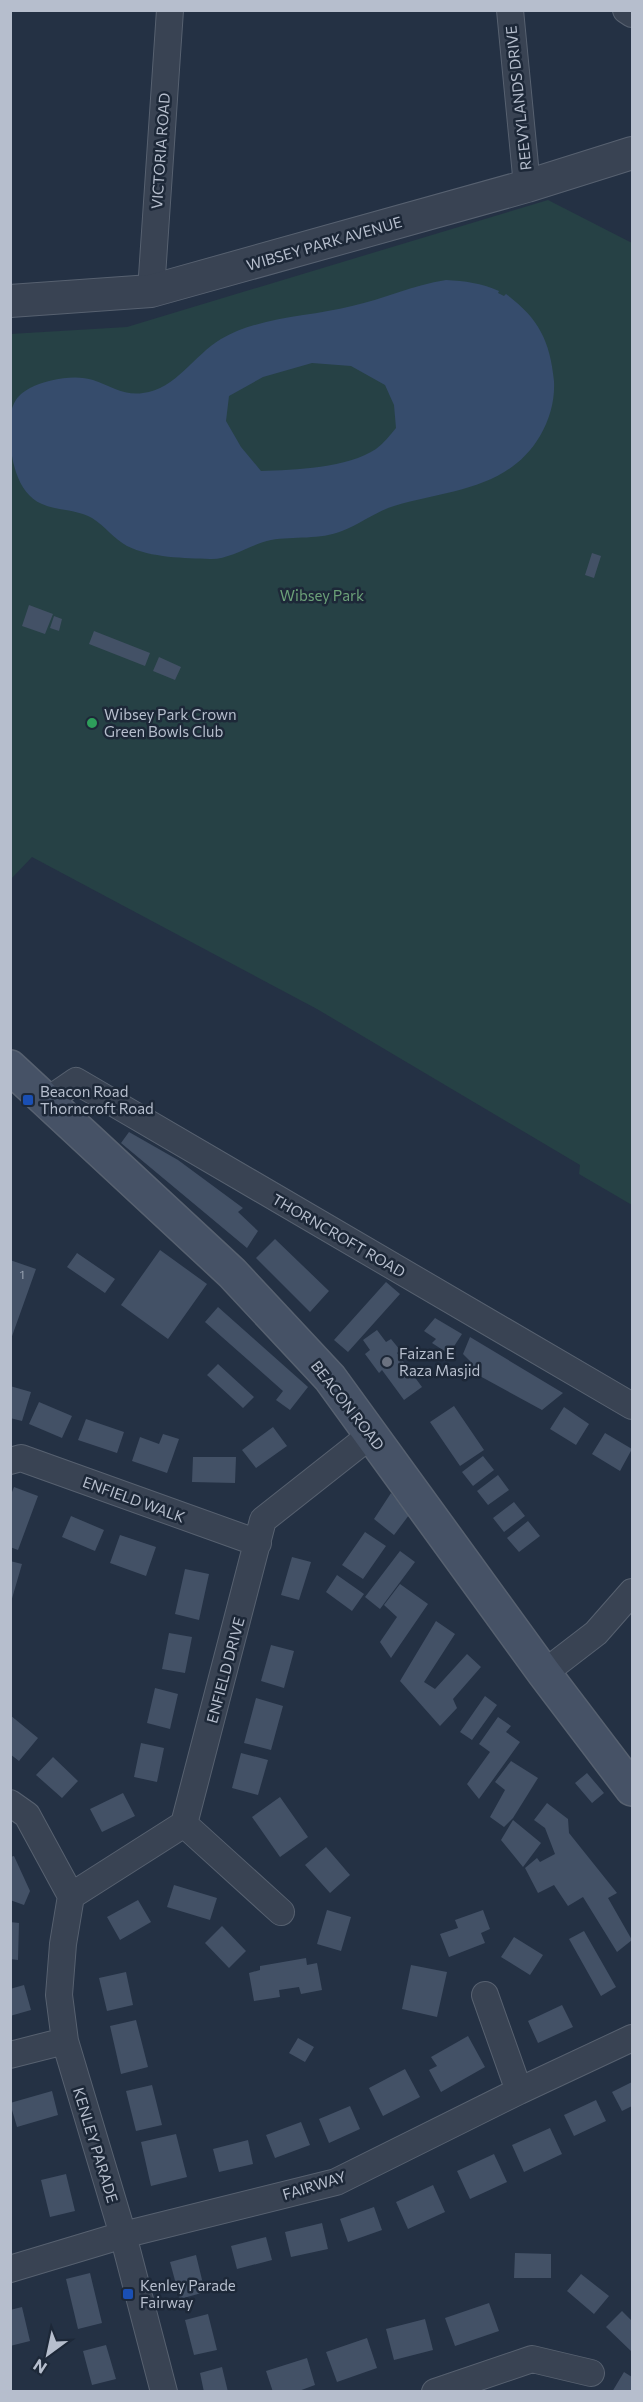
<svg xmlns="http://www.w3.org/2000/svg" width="643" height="2402" font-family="Commissioner,sans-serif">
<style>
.green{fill:#264145}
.water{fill:#364c6c;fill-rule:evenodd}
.building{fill:#435166}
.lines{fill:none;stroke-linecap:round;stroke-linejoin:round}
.minor-casing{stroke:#576170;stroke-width:28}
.tertiary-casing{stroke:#576170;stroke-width:34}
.secondary-casing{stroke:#576170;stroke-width:36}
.minor{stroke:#394353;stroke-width:26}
.tertiary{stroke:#394353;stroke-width:32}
.secondary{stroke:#465266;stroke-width:33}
.leisure-dot{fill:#2e9e5b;stroke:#1d2838;stroke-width:2}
.transit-dot{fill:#1a4fb4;stroke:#1d2838;stroke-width:2}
.worship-dot{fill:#6b7280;stroke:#1d2838;stroke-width:2}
.labels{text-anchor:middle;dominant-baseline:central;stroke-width:5;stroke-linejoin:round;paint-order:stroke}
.number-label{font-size:12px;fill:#99a3b3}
.street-label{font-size:15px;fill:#b6becd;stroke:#1d2838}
.park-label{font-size:15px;fill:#6ba078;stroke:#1d2838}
.poi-label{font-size:15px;fill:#b6becd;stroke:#1d2838;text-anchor:start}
</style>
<rect width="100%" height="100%" fill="#243144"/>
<path class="green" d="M548 200 632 243V1205L579 1174 580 1165 317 1009 32 857 11 879 10 334 127 327Z"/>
<path class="water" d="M446 280C465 281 481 283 499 291L498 293 504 296 506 294C538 318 550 340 554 381 555 400 550 419 540 436 508 490 448 490 394 506 375 512 360 524 342 531 320 540 294 536 271 540 251 544 229 560 210 559 185 558 151 558 127 546 114 539 105 526 92 518 76 509 58 511 42 504 16 493 10 456 10 431 10 412 11 398 30 388 47 379 76 374 93 380 110 386 125 396 143 393 176 389 194 355 221 339 261 316 309 317 352 306 384 299 413 285 446 280ZM312 363 351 366 385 385 394 405 396 428C390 435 384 443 376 449 348 468 295 470 261 471L241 447 226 421 229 396 263 377Z"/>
<path class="building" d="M592 553 601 556 594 578 585 575Z
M29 605 53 614 45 634 22 626Z
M54 616 62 619 59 631 50 628Z
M94 631 150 653 145 666 89 644Z
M159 657 181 667 175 680 153 671Z
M129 1132 178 1160 243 1208 238 1212 258 1231 247 1248 121 1143Z
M275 1239 329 1291 310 1312 256 1258Z
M160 1250 207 1284 168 1339 121 1305Z
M77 1253 115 1279 105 1293 67 1267Z
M10 1260 36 1269 11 1339H10Z
M386 1282 400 1294 348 1352 334 1340Z
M218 1307 308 1387 290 1410 276 1400 283 1391 205 1322Z
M435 1318 462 1334 449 1354 432 1343 436 1339 424 1331Z
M377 1330 386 1342 391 1339 400 1350 397 1353 422 1387 404 1400 382 1370 379 1373 365 1354 370 1350 363 1340Z
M470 1337 563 1393 542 1410 467 1369 470 1361 463 1354Z
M218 1364 254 1397 243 1408 207 1375Z
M10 1386 31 1392 22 1421 10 1418Z
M39 1402 72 1416 62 1438 29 1424Z
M454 1406 484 1450 460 1466 430 1422Z
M564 1407 589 1424 576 1445 550 1429Z
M86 1419 124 1432 117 1453 78 1440Z
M273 1427 287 1446 256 1468 242 1450Z
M605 1433 632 1449 620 1471 592 1454Z
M163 1434 179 1439 167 1473 132 1461 140 1437 159 1444Z
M483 1456 494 1470 473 1486 462 1472Z
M193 1457H236L235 1483 192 1482Z
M498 1475 509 1490 488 1505 477 1491Z
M14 1487 38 1496 18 1550 10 1547V1497Z
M391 1493 409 1515 394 1535 374 1519Z
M514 1502 525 1516 504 1532 493 1518Z
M71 1516 104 1530 95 1551 62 1537Z
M528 1521 540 1536 519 1552 507 1538Z
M365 1532 386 1546 363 1579 342 1565Z
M120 1535 156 1547 146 1576 110 1563Z
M400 1551 415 1562 380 1609 365 1597Z
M292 1557 311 1562 299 1600 281 1595Z
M10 1561 22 1564 11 1602H10Z
M185 1569 209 1574 199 1620 175 1614Z
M337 1575 364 1594 352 1611 326 1592Z
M400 1584 428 1604 391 1658 380 1642 397 1617 384 1605Z
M436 1621 455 1634 424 1682 435 1689 467 1654 481 1667 453 1699 457 1708 440 1726 400 1681Z
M169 1633 192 1637 185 1673 162 1669Z
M271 1645 294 1651 284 1688 261 1681Z
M155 1688 178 1694 170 1729 147 1723Z
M485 1696 497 1705 472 1740 460 1732Z
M256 1698 283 1706 271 1750 244 1743Z
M10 1715 38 1738 19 1761 10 1754Z
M498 1717 511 1726 506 1732 520 1742 479 1799 467 1784 490 1752 479 1744Z
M141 1743 164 1748 157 1782 134 1777Z
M241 1753 268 1760 258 1795 232 1788Z
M53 1757 78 1781 62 1798 36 1775Z
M511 1761 538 1778 513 1818 504 1827 490 1817 505 1790 495 1782Z
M587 1773 604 1793 592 1803 575 1783Z
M123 1793 135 1816 102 1832 90 1809Z
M280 1797 308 1837 280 1857 252 1817Z
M547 1803 568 1819 569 1833 617 1893 608 1898 632 1940 617 1952 583 1897 568 1906 554 1885 538 1893 525 1868 537 1858 540 1862 555 1854 545 1828 534 1820Z
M513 1820 541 1843 523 1867 501 1840Z
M326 1847 350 1875 330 1893 305 1865Z
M14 1856 30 1891 24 1905 10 1900V1857Z
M174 1885 217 1898 210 1920 167 1907Z
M138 1900 151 1922 120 1940 107 1917Z
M327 1910 351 1917 341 1951 317 1944Z
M483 1910 490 1929 481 1933 485 1943 449 1957 440 1934 458 1928 455 1920Z
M10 1922 19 1923 18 1960 10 1959Z
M222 1926 246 1951 229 1968 205 1943Z
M584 1931 616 1987 601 1996 569 1939Z
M514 1937 543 1955 530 1975 501 1957Z
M306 1958 307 1965 317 1963 322 1990 301 1994 299 1987 279 1990 280 1997 254 2001 249 1973 260 1970V1966Z
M411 1965 447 1972 437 2017 402 2009Z
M126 1972 133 2005 107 2011 99 1978Z
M24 1985 31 2010 10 2016V1989Z
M562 2005 573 2027 538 2043 528 2021Z
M136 2020 148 2067 121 2074 110 2026Z
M468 2036 485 2067 441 2092 429 2070 437 2066 431 2057Z
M298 2038 314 2047 305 2062 289 2053Z
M405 2069 420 2097 383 2116 369 2088Z
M632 2082V2106L622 2111 612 2092Z
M152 2085 162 2125 136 2131 126 2091Z
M52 2091 58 2115 17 2127 10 2103Z
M596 2100 606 2121 574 2136 564 2115Z
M350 2106 360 2129 329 2143 319 2119Z
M301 2122 310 2145 275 2158 266 2135Z
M550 2128 562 2154 524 2172 512 2145Z
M176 2134 187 2177 151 2186 141 2142Z
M248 2140 253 2164 219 2172 213 2149Z
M494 2154 507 2182 470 2199 457 2171Z
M66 2174 75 2211 50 2217 41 2180Z
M433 2185 445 2212 408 2229 396 2202Z
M374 2207 382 2230 348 2242 340 2219Z
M322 2223 328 2249 291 2257 285 2232Z
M266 2237 272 2260 237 2269 231 2246Z
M515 2253 551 2254V2278H514Z
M196 2255 205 2292 180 2299 170 2262Z
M90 2273 102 2323 78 2329 66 2279Z
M581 2274 609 2296 594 2314 567 2291Z
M489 2303 499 2331 455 2346 445 2318Z
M22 2307 30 2341 10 2346V2310Z
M622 2311 632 2321V2352L606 2327Z
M208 2314 217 2350 194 2355 185 2320Z
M425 2319 433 2350 394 2360 386 2329Z
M367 2338 377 2368 337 2382 326 2352Z
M106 2345 116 2379 92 2385 83 2351Z
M307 2358 315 2385 296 2392H273L266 2371Z
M222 2367 228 2392H204L200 2373Z
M624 2372 632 2377V2392H612Z"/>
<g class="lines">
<defs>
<path id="minor" d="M510 10 527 186
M626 10 632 14
M151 291 170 10
M47 1101 76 1081 632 1406
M10 1461 21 1458 258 1543
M544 1673 596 1633 632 1592
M10 1803 27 1815 71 1896
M184 1824 281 1912
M71 1896 184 1824 263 1520 372 1434
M71 1896 63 1944 59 1995 65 2041 123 2235 164 2392
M485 1995 519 2091
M10 2055 65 2041
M10 2269 123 2235 336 2182 519 2091 632 2038
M435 2392 532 2359 591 2373"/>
<path id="tertiary" d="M10 301 151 291 527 186 632 153"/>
<path id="secondary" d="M10 1067 232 1273 330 1378 544 1673 632 1789"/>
</defs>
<use href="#minor" class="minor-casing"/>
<use href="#tertiary" class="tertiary-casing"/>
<use href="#secondary" class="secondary-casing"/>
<use href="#minor" class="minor"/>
<use href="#tertiary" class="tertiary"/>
<use href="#secondary" class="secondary"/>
</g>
<circle class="leisure-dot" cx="92" cy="723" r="6"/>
<g class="transit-dot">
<rect x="22" y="1094" width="12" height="12" rx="3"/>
<rect x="122" y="2288" width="12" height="12" rx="3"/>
</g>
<circle class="worship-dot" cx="387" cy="1362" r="6"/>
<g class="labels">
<g class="number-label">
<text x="22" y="1274">1</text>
</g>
<g class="street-label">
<text transform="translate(518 98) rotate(-96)">REEVYLANDS DRIVE</text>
<text transform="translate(160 151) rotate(-86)">VICTORIA ROAD</text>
<text transform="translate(324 243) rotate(-16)">WIBSEY PARK AVENUE</text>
<text transform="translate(339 1235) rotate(30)">THORNCROFT ROAD</text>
<text transform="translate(348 1405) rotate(52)">BEACON ROAD</text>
<text transform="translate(134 1499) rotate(20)">ENFIELD WALK</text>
<text transform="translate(225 1670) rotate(-75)">ENFIELD DRIVE</text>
<text transform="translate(96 2145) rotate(73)">KENLEY PARADE</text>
<text transform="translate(314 2185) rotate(-17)">FAIRWAY</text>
</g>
<g class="park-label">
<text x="322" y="595">Wibsey Park</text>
</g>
<g class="poi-label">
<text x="104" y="714">Wibsey Park Crown<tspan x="104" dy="17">Green Bowls Club</tspan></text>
<text x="40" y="1091">Beacon Road<tspan x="40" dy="17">Thorncroft Road</tspan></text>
<text x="399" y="1353">Faizan E<tspan x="399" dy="17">Raza Masjid</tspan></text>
<text x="140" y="2285">Kenley Parade<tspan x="140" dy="17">Fairway</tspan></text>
</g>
</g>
<rect width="643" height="2402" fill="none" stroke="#b6becd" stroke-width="24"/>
<g transform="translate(48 2354) rotate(213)" stroke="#1d2838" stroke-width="4.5" paint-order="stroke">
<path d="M0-4.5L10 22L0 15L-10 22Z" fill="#b6becd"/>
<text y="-9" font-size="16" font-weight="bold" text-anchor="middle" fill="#b6becd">N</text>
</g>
</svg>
